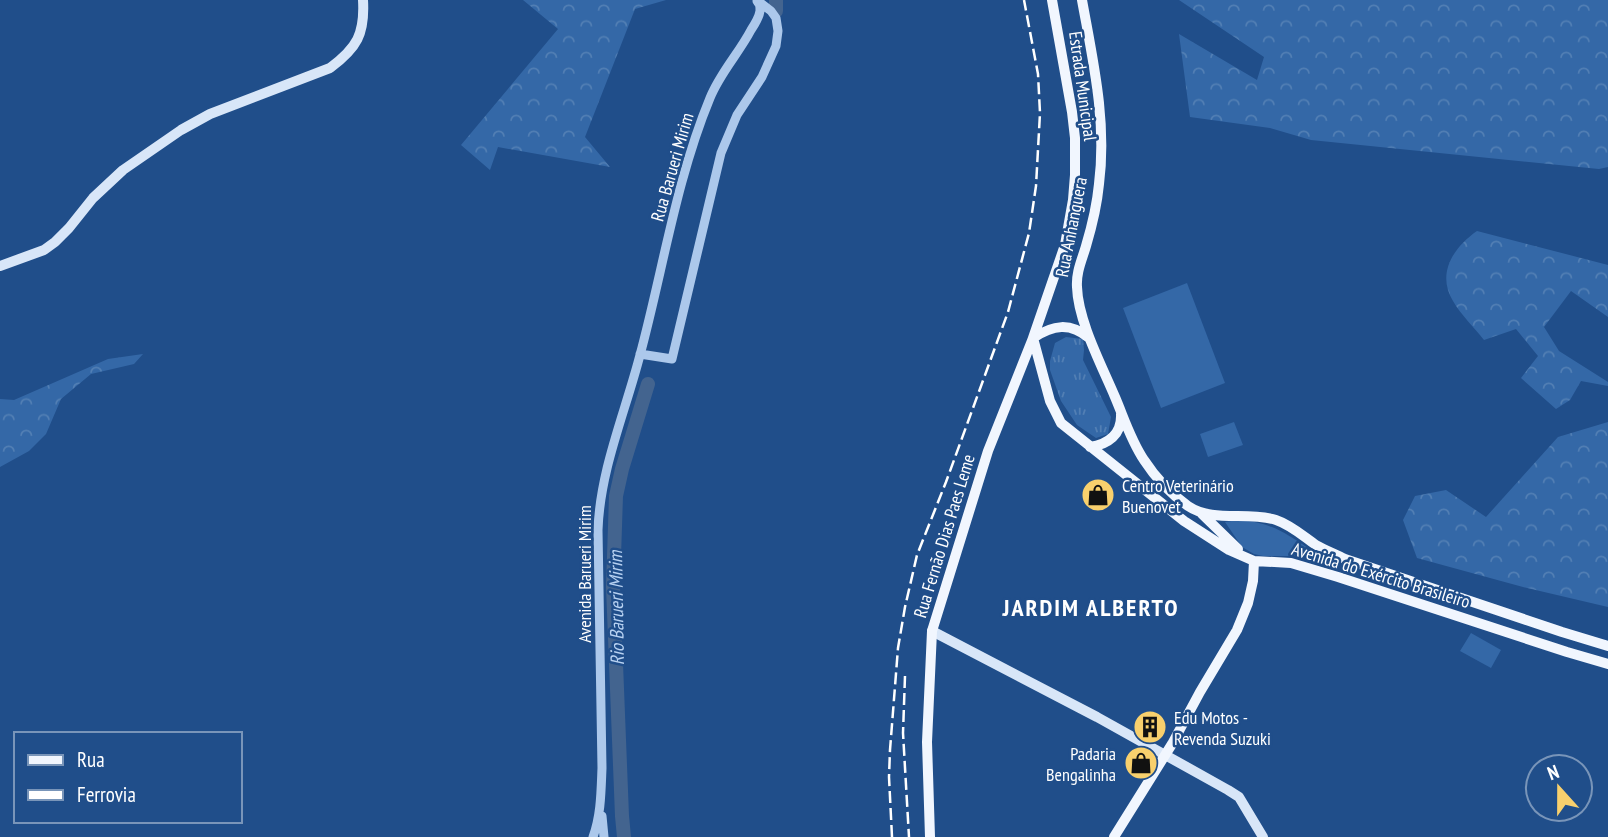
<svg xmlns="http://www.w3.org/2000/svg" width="1608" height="837" font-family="'PT Sans Narrow',sans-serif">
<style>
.grass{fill:#3468a7}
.forest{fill:url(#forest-crowns)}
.park{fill:url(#park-tufts)}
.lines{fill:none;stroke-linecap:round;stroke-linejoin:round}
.river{stroke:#43648f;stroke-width:14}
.tertiary{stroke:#acc8eb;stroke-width:9}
.secondary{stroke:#d8e6f8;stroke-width:10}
.primary{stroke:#f1f6fe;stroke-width:10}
.rail{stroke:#fff;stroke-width:2.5;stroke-dasharray:12 5;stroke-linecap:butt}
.labels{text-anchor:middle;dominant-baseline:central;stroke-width:5;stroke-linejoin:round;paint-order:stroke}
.street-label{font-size:18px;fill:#fff;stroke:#204e8a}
.poi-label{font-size:18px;fill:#fff;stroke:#204e8a;text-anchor:start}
.water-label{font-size:19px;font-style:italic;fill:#b8d2f2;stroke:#204e8a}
.district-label{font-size:24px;font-weight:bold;letter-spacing:2px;fill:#fff;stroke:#204e8a}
</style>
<defs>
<pattern id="forest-crowns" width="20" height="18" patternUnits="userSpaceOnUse" patternTransform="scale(1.75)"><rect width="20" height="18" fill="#3468a7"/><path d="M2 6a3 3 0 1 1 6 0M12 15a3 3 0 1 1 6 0" fill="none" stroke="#527fb4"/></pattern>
<pattern id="park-tufts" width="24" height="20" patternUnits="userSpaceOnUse" patternTransform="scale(1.75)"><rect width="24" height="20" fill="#3468a7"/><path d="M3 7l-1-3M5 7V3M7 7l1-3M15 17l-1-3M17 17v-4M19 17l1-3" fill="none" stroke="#527fb4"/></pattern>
</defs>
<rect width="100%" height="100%" fill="#204e8a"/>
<path class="grass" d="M1187 283 1225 383 1161 408 1123 308Z
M1234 422 1243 445 1208 457 1200 434Z
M1238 520C1271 522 1285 533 1311 550 1319 555 1329 558 1335 565L1330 568 1299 556H1263L1254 554 1242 547 1225 522Z
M1471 633 1501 650 1491 668 1460 651Z"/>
<path class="forest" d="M523 0H666L635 9 585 137 610 167 498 147 490 170 461 145 558 29Z
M1179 0H1608V167L1599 169 1311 140 1270 128 1190 117 1179 34 1257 80 1264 57Z
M1477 231 1608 265V317L1571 291 1544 327 1559 351 1608 382V386L1581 381 1570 400 1556 409 1521 378 1538 356 1516 329 1484 340C1474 327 1461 315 1453 301 1436 273 1454 247 1477 231Z
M143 354 134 364 91 374 61 399 46 434 29 451 0 467V399L14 400 108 359Z
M1608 422V607L1523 587 1417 558 1403 520 1415 496 1446 490 1486 517 1558 437Z"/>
<path class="park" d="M1066 337 1083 339 1084 350 1083 360 1111 417 1108 434 1096 438 1077 425 1061 401 1050 370V361L1055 343Z"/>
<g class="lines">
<path class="river" d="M776 11V0
M624 837 622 816 613 587 616 496 622 469 648 384"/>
<path class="tertiary" d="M640 354 672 359 721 153 737 115 762 77 776 46 778 31 776 18 771 11 758 1
M602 816 604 837
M593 837C601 815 601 792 602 768L598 530C600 470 625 413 640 355 663 270 676 180 710 98 720 73 739 53 751 30 755 24 759 18 760 11 760 5 760 5 757 1"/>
<path class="secondary" d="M0 266 44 250 55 242 69 228 93 198 123 170 181 130 210 114 330 68C357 48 365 34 363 0
M932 631 1097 717 1228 790 1239 797 1263 837"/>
<path class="primary" d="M1052 0 1072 112 1075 138V175L1073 200 1065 245 1033 338 1050 401 1061 423 1184 521 1229 550 1254 561 1291 563 1338 577 1567 652 1608 664
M1082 0C1093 61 1107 121 1099 184 1097 205 1092 226 1086 246 1082 260 1076 272 1077 287 1078 321 1102 366 1115 397 1124 418 1131 441 1144 460 1155 477 1171 494 1188 506 1213 523 1247 511 1276 520 1291 525 1303 536 1316 545 1325 550 1335 554 1345 559L1562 632 1608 646
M1090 447C1108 444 1122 435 1121 414
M1202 514 1238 549
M930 837 927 742 932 631 988 451 1033 338C1053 325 1070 322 1089 338
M1114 837 1172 744 1200 692 1237 630 1248 603 1253 581 1254 561"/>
<path class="rail" d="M905 676 903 733 909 837
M892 837 889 777 890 750 898 648 905 607 917 555 946 482 1008 312 1029 233 1036 186 1040 113 1038 74 1024 0"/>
</g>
<defs>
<symbol id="shop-disc" viewBox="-11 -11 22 22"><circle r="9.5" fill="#f8d06d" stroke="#204e8a"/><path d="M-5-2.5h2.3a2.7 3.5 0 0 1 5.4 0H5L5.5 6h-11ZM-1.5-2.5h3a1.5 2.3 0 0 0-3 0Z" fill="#111"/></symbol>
<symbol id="building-disc" viewBox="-11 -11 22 22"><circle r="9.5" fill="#f8d06d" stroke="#204e8a"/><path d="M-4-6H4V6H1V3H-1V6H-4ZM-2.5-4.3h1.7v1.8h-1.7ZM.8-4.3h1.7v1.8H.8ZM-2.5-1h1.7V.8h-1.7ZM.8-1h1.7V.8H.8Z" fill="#111"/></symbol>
</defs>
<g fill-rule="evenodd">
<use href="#shop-disc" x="1079" y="476" width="38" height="38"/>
<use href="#building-disc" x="1131" y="708" width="38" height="38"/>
<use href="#shop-disc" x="1122" y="744" width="38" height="38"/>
</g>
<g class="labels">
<g class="street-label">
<text transform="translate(1083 86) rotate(82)">Estrada Municipal</text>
<text transform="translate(672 167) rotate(-74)">Rua Barueri Mirim</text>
<text transform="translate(1071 227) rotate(-79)">Rua Anhanguera</text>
<text transform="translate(944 536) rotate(-73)">Rua Fernão Dias Paes Leme</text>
<text transform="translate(584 574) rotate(-90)">Avenida Barueri Mirim</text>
<text transform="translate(1381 575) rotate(17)">Avenida do Exército Brasileiro</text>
</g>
<g class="poi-label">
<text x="1122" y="485">Centro Veterinário<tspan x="1122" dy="21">Buenovet</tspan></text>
<text x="1174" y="717">Edu Motos -<tspan x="1174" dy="21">Revenda Suzuki</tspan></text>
<text x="1116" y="753" text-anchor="end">Padaria<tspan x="1116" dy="21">Bengalinha</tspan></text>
</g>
<g class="water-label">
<text transform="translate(616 608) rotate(-91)">Rio Barueri Mirim</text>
</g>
<g class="district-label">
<text x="1091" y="607">JARDIM ALBERTO</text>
</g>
</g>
<rect x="14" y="732" width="228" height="91" fill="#204e8a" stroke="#7995b9" stroke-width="2"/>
<rect x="28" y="755" width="35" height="10" fill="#f1f6fe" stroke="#7995b9" stroke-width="2"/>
<text x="77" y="767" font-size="21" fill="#ffffff">Rua</text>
<rect x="28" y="790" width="35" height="10" fill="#ffffff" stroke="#7995b9" stroke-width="2"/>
<text x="77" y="802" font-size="21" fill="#ffffff">Ferrovia</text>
<g transform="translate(1559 788) rotate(339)"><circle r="33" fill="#204e8a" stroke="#7995b9" stroke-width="2"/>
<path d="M0-5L12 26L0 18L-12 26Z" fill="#f8d06d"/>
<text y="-10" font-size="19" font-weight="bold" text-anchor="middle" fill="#ffffff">N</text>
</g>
</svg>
